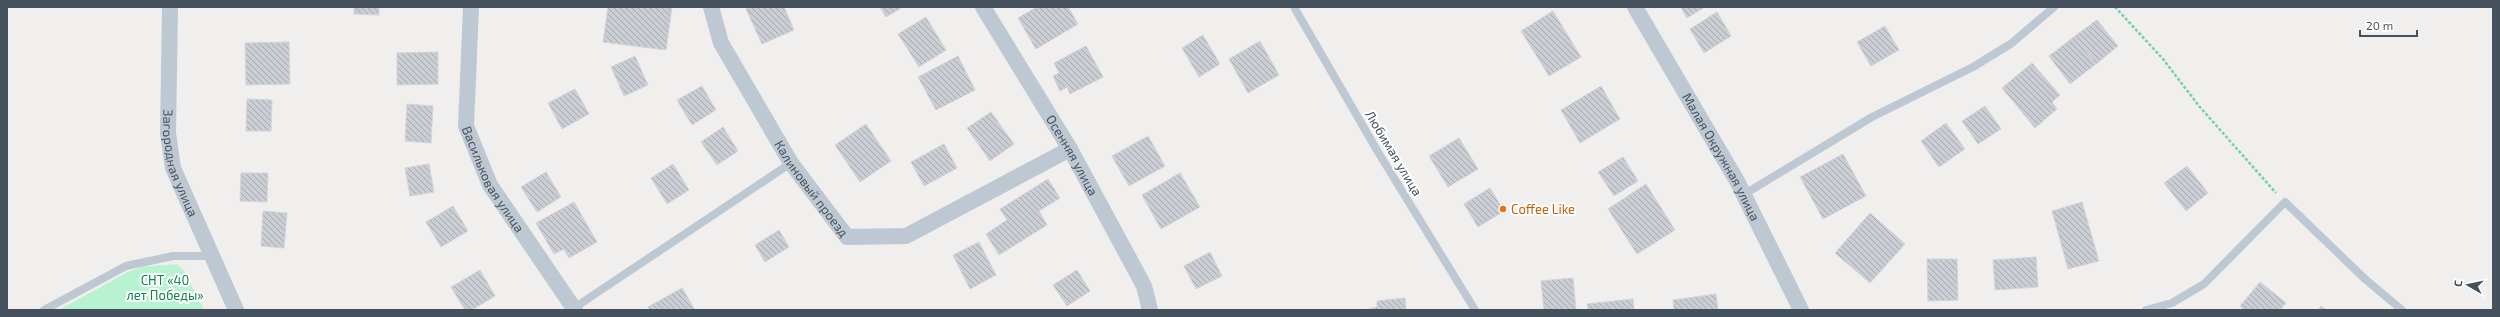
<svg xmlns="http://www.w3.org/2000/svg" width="2500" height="317" font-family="'Exo 2',sans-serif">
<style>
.garden{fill:#b8f3d1}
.building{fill:url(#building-back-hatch);stroke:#d2d4da}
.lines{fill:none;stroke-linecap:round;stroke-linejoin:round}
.path{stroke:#6dd3a5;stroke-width:2.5;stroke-dasharray:3 2;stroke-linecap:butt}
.service{stroke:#bdc8d2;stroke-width:8}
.minor{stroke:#bdc8d2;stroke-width:16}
.food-dot{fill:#e8710a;stroke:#fff;stroke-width:1.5}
.labels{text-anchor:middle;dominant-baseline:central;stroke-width:4;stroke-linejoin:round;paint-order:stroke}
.street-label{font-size:13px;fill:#45515d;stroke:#fff}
.food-label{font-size:13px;fill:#c56008;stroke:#fff;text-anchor:start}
.park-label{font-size:13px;fill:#0f854f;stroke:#fff}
</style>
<defs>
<pattern id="building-back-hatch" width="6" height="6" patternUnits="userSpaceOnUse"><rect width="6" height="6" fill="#cacdd3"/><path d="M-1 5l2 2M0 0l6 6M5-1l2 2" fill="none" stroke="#a6a9ae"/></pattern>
</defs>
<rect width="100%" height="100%" fill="#f1eeee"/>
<path class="garden" d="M177 264 184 271 204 310H59L128 272 142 267Z"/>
<path class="building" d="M354 7H379V15L354 14Z
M608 7H672L666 50 603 42Z
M751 7H784L794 30 762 44 746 9Z
M880 7H903L886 17Z
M1037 7H1068L1078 24 1036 49 1018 18Z
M1681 7H1705L1687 18Z
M1553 11 1581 57 1549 76 1521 31Z
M1717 12 1731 36 1704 53 1690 29Z
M926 17 946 50 919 67 898 34Z
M2097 20 2118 46 2096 64 2075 36Z
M1885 26 1899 50 1871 66 1857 42Z
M1203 35 1220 64 1199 77 1182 48Z
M2075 36 2096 64 2070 84 2049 56Z
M1260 41 1279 75 1248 93 1229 59Z
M289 42 290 84 246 85 245 43Z
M1086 46 1103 77 1070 94 1067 87 1060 91 1053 76 1059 73 1054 63Z
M438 52V84L397 85V53Z
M635 56 648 85 624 96 611 67Z
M958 56 975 90 936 110 918 77Z
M2032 63 2060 95 2052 102 2057 109 2035 128 2002 88Z
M702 86 716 110 692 125 677 100Z
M1601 86 1620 119 1580 143 1561 110Z
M575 89 589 114 562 129 548 103Z
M247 99 272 100 271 131H246Z
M407 104 433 106 431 143 405 141Z
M1985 106 2001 129 1978 144 1962 121Z
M991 112 1014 144 990 161 967 128Z
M1946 123 1965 149 1939 167 1921 141Z
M866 124 891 161 860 182 835 145Z
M723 127 738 151 717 165 701 142Z
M1148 136 1165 166 1129 186 1112 156Z
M1459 138 1478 169 1448 187 1429 156Z
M944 144 957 168 924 186 911 162Z
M1843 154 1866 196 1823 219 1800 177Z
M1623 157 1638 181 1614 196 1598 172Z
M429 164 434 192 410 196 405 168Z
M673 164 689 190 667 204 651 178Z
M2187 166 2208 193 2186 211 2164 183Z
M546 172 561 197 537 212 521 187Z
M241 173H268L267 202 240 201Z
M1180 173 1200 207 1161 229 1142 195Z
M1048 179 1060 198 1039 211 1047 225 999 255 986 234 1007 220 1000 209Z
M1646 184 1675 230 1637 254 1608 209Z
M1490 188 1504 211 1478 227 1464 204Z
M574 202 597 242 569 258 564 249 554 254 536 223Z
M2082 202 2099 261 2068 269 2052 211Z
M453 206 468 231 441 247 426 222Z
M263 211 287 213 284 248 261 246Z
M1870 213 1905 244 1870 283 1835 253Z
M779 230 789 247 765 262 755 245Z
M979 242 996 275 970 289 953 255Z
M1210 252 1222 276 1196 289 1184 266Z
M2036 257 2038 287 1995 290 1993 260Z
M1927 259H1957L1958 300 1928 301Z
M480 270 495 296 472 310H465L451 287Z
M1077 270 1090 291 1067 306 1053 285Z
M1573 278 1576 310H1544L1541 281Z
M2260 282 2286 303 2280 310H2244L2240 306Z
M682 288 695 310H650L648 307Z
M1716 294 1718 310H1674L1673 300Z
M1405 298 1406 310H1365L1377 307V301Z
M1633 299 1634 310H1588L1587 304Z
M2321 306 2327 310H2318Z"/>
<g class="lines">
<path class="path" d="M2115 7 2163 59 2199 106 2276 193"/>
<path class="service" d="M1294 7 1378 152 1475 310
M1743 195 1872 117 1973 67 2012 43 2054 7
M574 308 791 163
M44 310 126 266 173 256H211
M2146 310 2172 303 2204 284 2285 202 2365 279 2402 310"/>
<g class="minor">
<path id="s1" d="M170 7 168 133 173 168 236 310"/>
<path id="s2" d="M471 7 466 126 490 185 575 310"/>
<path id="s3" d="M711 7 721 43 791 163 847 237 906 236 1070 149"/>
<path id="s4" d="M983 7 1070 149 1144 286 1150 310"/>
<path id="s5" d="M1635 7 1737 181 1801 310"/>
</g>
</g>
<circle class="food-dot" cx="1503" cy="209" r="4"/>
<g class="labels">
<g class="street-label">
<text transform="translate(1394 153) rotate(59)">Любимая улица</text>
<text stroke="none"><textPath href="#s4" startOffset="173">Осенняя улица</textPath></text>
<text stroke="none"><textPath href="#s5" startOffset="173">Малая Окружная улица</textPath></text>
<text stroke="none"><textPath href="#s1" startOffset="158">Загородная улица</textPath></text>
<text stroke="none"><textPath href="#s2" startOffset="179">Васильковая улица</textPath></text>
<text stroke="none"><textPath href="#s3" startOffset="209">Калиновый проезд</textPath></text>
</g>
<g class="food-label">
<text x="1511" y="209">Coffee Like</text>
</g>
<g class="park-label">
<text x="165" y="280">СНТ «40<tspan x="165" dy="15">лет Победы»</tspan></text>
</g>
</g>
<rect width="2500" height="317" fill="none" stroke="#45515d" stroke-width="16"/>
<g transform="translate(2468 285) rotate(279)" stroke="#ffffff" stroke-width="3" paint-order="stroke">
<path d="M0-3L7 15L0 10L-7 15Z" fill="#45515d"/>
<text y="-6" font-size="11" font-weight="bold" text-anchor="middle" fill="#45515d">С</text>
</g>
<path d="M2360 30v6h57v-6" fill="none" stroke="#45515d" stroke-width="2"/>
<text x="2366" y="30" font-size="12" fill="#45515d" stroke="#ffffff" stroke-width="3" paint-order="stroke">20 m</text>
</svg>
